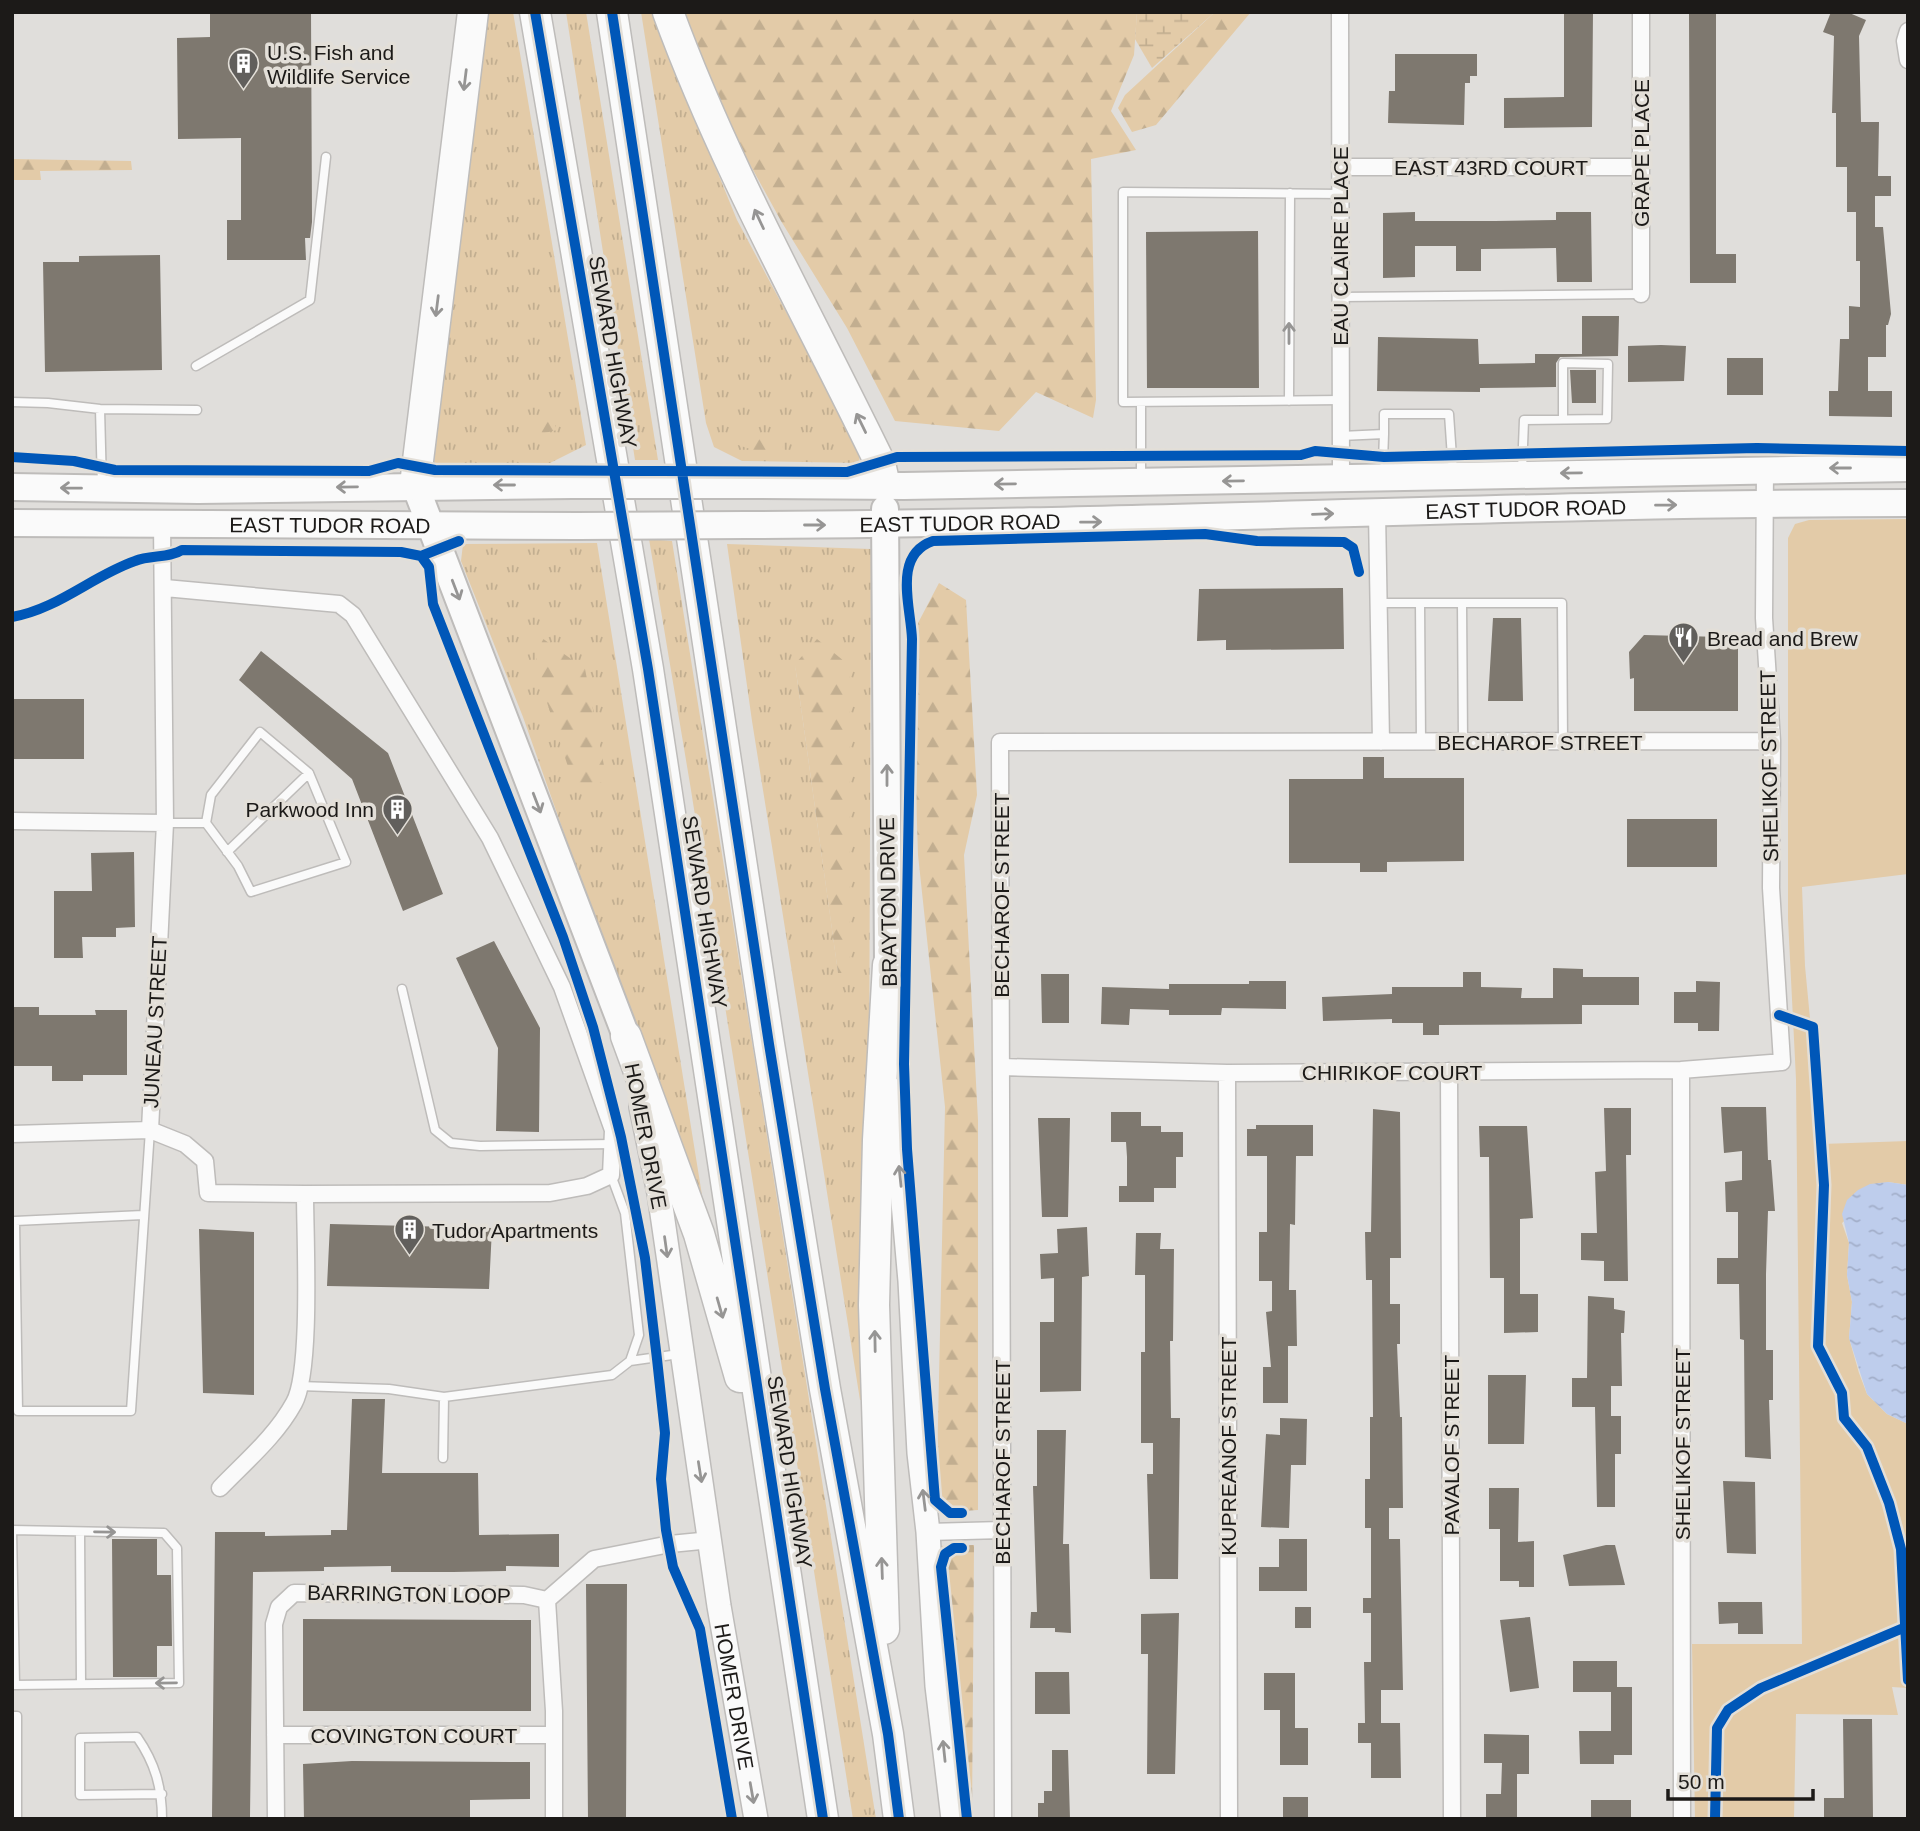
<svg xmlns="http://www.w3.org/2000/svg" width="1920" height="1831" font-family="Arial,sans-serif">
<style>
.grass{fill:url(#grass-tufts);fill-rule:evenodd}
.forest{fill:url(#forest-firs)}
.wetland{fill:url(#wetland-marsh)}
.park{fill:#e3cba8}
.water{fill:url(#water-ripples)}
.building{fill:#7e786f}
.lines{fill:none;stroke-linecap:round;stroke-linejoin:round}
.lane-casing{stroke:#bebcba;stroke-width:11}
.street-casing{stroke:#bebcba;stroke-width:19}
.secondary-casing{stroke:#bebcba;stroke-width:26}
.primary-casing{stroke:#bebcba;stroke-width:30}
.highway-casing{stroke:#bebcba;stroke-width:33}
.lane{stroke:#fafafa;stroke-width:8}
.street{stroke:#fafafa;stroke-width:16}
.secondary{stroke:#fafafa;stroke-width:23}
.primary{stroke:#fafafa;stroke-width:26}
.highway{stroke:#fafafa;stroke-width:30}
.primary-bridge-casing{stroke:#bebcba;stroke-width:30;stroke-linecap:butt}
.primary-bridge{stroke:#fafafa;stroke-width:26}
.cycleway-casing{stroke:#e3dfd8;stroke-width:15}
.cycleway{stroke:#0057b8;stroke-width:10}
.oneway{stroke:#969594}
.labels{text-anchor:middle;dominant-baseline:central;stroke-width:7;stroke-linejoin:round;paint-order:stroke}
.poi-label{font-size:21px;fill:#1c1a18;stroke:#e3dfd8;text-anchor:start}
.street-label{font-size:21px;fill:#1c1a18;stroke:#e3dfd8}
</style>
<defs>
<pattern id="grass-tufts" width="24" height="20" patternUnits="userSpaceOnUse" patternTransform="scale(1.75)"><rect width="24" height="20" fill="#e3cba8"/><path d="M3 7l-1-3M5 7V3M7 7l1-3M15 17l-1-3M17 17v-4M19 17l1-3" fill="none" stroke="#c2ae90"/></pattern>
<pattern id="forest-firs" width="22" height="20" patternUnits="userSpaceOnUse" patternTransform="scale(1.75)"><rect width="22" height="20" fill="#e3cba8"/><path d="M5 1l3.5 6h-7zM16 11l3.5 6h-7z" fill="#c2ae90"/></pattern>
<pattern id="wetland-marsh" width="20" height="14" patternUnits="userSpaceOnUse" patternTransform="scale(1.75)"><rect width="20" height="14" fill="#e3cba8"/><path d="M1 5h8M5 5V1M11 12h8M15 12V8" fill="none" stroke="#c2ae90"/></pattern>
<pattern id="water-ripples" width="26" height="14" patternUnits="userSpaceOnUse" patternTransform="scale(1.75)"><rect width="26" height="14" fill="#becdec"/><path d="M2 4q2-2 4 0t4 0M15 11q2-2 4 0t4 0" fill="none" stroke="#a3afca"/></pattern>
</defs>
<rect width="100%" height="100%" fill="#e0dedb"/>
<path class="grass" d="M485 12H513L586 445 546 465 434 463Z
M566 12H586L658 460H635Z
M641 12H658L677 73 737 220 857 445 860 463 742 461 714 447 706 423Z
M649 539 672 541 876 1819H853L691 790Z
M597 543 706 1220 695 1204 523 717 461 561 463 544Z
M727 544 871 549 868 1400H860L752 721ZM795 664 850 972H838Z"/>
<path class="forest" d="M683 12H1137L1134 55 1111 111 1136 150 1091 159 1096 400 1093 418 1036 392 999 431 895 421 847 328 781 221 701 75Z
M1215 12H1251L1156 125 1132 132 1118 108 1125 95Z
M12 159 131 161 132 170 40 171 41 180H12Z
M551 415 557 430 520 439 525 423Z
M727 434 780 435 784 452H759L732 443Z
M939 583 966 600 977 795 964 855 978 1120V1510L936 1513 945 1107 918 855 915 761 918 623Z
M535 633 585 669 607 781 575 788 538 675Z
M817 639 850 666V973H838L795 664Z
M974 1545 972 1819H965L953 1766 937 1546Z"/>
<path class="wetland" d="M1137 12H1215L1152 68 1135 39Z"/>
<path class="park" d="M1908 519V874L1802 887 1805 966 1822 1144 1908 1141V1185L1888 1182 1842 1223 1849 1243 1847 1275 1852 1302 1849 1338 1859 1373 1867 1394 1887 1414 1908 1424V1688L1892 1687 1898 1715 1796 1714 1794 1819H1695L1692 1644H1802L1796 1079 1788 919V538L1795 524 1809 520Z"/>
<path class="water" d="M1888 1182 1908 1185V1424L1887 1414 1867 1394 1849 1338 1852 1302 1847 1275 1849 1243 1842 1214 1847 1200 1858 1190 1870 1184Z"/>
<path class="building" d="M210 12H311L312 222 310 238H305L306 260H227V220H241V138L178 139 177 38 210 37Z
M1564 12H1593L1592 127 1504 128V98L1564 97Z
M1689 12H1716V254H1736V283H1690Z
M1831 12H1847L1866 20 1859 36 1861 122H1879L1878 176H1891V196H1875V227H1883L1891 314 1888 325H1886V357H1868V391H1892V417L1829 416V391H1838L1840 339H1849V306L1860 307V261H1856V212H1847V167H1836V113H1832L1834 36 1823 32Z
M1395 54H1477V76H1470V83H1465L1464 125 1388 123 1389 91H1395Z
M1415 212V221H1495L1556 220V212H1591L1592 282H1557L1556 248 1481 249V271H1456V246H1415V277L1383 278V213Z
M1258 231 1259 388H1147L1146 232Z
M160 255 162 370 45 372 43 262H79V256Z
M1582 316H1619L1618 356 1560 357 1556 363V387L1480 388V392L1377 391 1378 337 1478 339 1479 364 1535 363V354H1582Z
M1661 345 1686 346 1684 381 1628 382V346Z
M1727 358H1763V395H1727Z
M1570 370H1596V403H1572Z
M1343 588 1344 649 1226 650V640L1197 641 1199 589Z
M1493 618H1521L1523 701H1488Z
M1644 635 1722 637 1738 648V711H1634V678L1630 679 1629 652Z
M261 651 388 753 443 894 403 911 352 779 239 680Z
M12 699H84V759H12Z
M1363 757H1384V778H1464V861L1387 862V872H1360V863H1289V779H1363Z
M1627 819H1717V867H1627Z
M134 852 135 927 116 928V937H82L83 958H54V891H92L91 853Z
M494 941 540 1028 539 1132 496 1131 498 1048 456 958Z
M1553 968 1583 969V977H1639V1005H1582V1024L1439 1025V1035H1423V1023H1392V1019L1323 1021 1322 997 1392 994V987H1463V972H1481V987L1522 988 1521 998H1553Z
M1041 974H1069V1023H1042Z
M1249 981H1286V1009L1222 1008 1221 1015H1169V1010L1130 1009 1129 1025 1101 1024 1102 987 1169 989V984H1249Z
M1696 981 1720 982 1719 1031H1698V1023H1674V992H1696Z
M12 1007H39V1015H96L95 1010H127V1075H83V1081H52V1066H13Z
M1721 1107H1766L1768 1160H1771L1775 1211H1768L1766 1274V1350H1773V1400H1769L1771 1459 1745 1457 1744 1340 1740 1339 1739 1284H1717V1258H1738V1212H1726L1725 1182 1742 1180V1151L1724 1153Z
M1604 1108H1631V1155H1626L1628 1281H1604V1261L1581 1260V1233H1597L1595 1172 1606 1171Z
M1373 1109 1400 1112 1401 1258H1390V1304H1400V1344H1397L1400 1417H1402L1403 1508H1389V1539H1400L1403 1690H1381V1723H1400L1401 1778H1371V1743H1358V1723H1365L1364 1662H1371V1613H1363V1598H1371V1528H1365V1479H1370V1417H1373L1372 1280H1366L1365 1232H1371Z
M1111 1112H1141V1126H1161V1132H1183V1157H1176V1188H1154V1202H1119V1186H1127V1157L1126 1142H1111Z
M1038 1118H1070L1068 1217H1042Z
M1256 1125H1313V1156H1296L1295 1225 1290 1224 1289 1290H1296L1297 1346H1288V1403H1263V1367H1271L1266 1312 1272 1311V1281H1259V1232H1267V1156H1247V1129H1256Z
M1479 1126H1527L1533 1218 1520 1219V1294H1538V1332L1504 1333V1278H1490L1489 1157H1480Z
M330 1224 492 1228 489 1289 327 1286Z
M1087 1227 1089 1276 1082 1277 1081 1391 1040 1392V1322H1054V1278L1041 1279 1040 1254 1058 1253 1057 1229Z
M199 1229 254 1232V1395L203 1393Z
M1136 1233H1161L1160 1249H1174L1173 1341H1170L1171 1418H1180L1178 1579H1150L1147 1474H1153V1443H1141V1352H1145V1275H1135Z
M1588 1296 1614 1298V1309L1625 1311 1624 1333H1621L1622 1386H1611V1416H1621V1454H1615V1507H1597L1595 1407H1572V1378H1587Z
M1488 1375H1526L1524 1444H1488Z
M352 1399H385L382 1473H478L479 1535 559 1534V1567L506 1566V1571L453 1572H391V1566L324 1567V1571L253 1572 250 1817H212L215 1532H265V1536L331 1535V1530H347Z
M1280 1418 1307 1419 1306 1465H1291L1289 1528 1261 1527 1266 1434 1280 1435Z
M1037 1430H1066L1063 1544H1069L1071 1633 1055 1632V1628H1030L1031 1612H1037L1033 1486H1037Z
M1723 1481 1755 1482 1756 1554 1727 1553Z
M1489 1488H1519L1518 1542 1534 1541V1587H1519V1581H1500V1529H1489Z
M112 1539H157V1575H171L172 1646H157V1677H113Z
M1279 1539H1307V1591H1259V1567H1279Z
M1606 1545H1615L1625 1585 1569 1586 1563 1555Z
M586 1584H627L626 1819H588Z
M1718 1602H1762L1763 1634H1738V1623L1719 1624Z
M1295 1607H1311V1628H1295Z
M1179 1613 1175 1774H1147L1148 1654H1141V1614Z
M1530 1617 1539 1688 1510 1692 1500 1620Z
M303 1619 531 1620V1711H303Z
M1573 1661H1617V1687H1632V1755H1614V1764H1580L1579 1731H1611V1692H1573Z
M1035 1672H1069L1070 1714H1035Z
M1264 1673H1295V1728H1308V1765H1280V1710H1264Z
M1843 1719H1872L1873 1819H1824V1798H1844Z
M1484 1734 1529 1735V1774H1517V1819H1486V1794H1501L1502 1763H1484Z
M1052 1750H1068L1070 1819H1038V1803H1044V1791H1052Z
M352 1761 530 1762V1799L470 1800V1819H304L303 1764Z
M1283 1797H1308V1819H1283Z
M1591 1800H1631V1819H1591Z"/>
<g class="lines">
<defs>
<path id="lane" d="M1340 194 1123 192V402L1341 400
M1340 297 1641 294
M196 366 310 300 326 157
M1289 401 1290 193
M12 402 48 403 100 409 197 410
M100 409 102 486
M1384 434 1383 461 1452 459
M1341 436 1384 434V414H1449L1453 472
M1522 471 1524 420 1607 419 1608 364 1563 363V419
M1141 480V402
M1379 603H1562L1563 742
M1420 603 1421 742
M1462 603 1463 742
M165 823H206L238 866 251 892 346 862 309 773 227 852
M206 823 211 795 260 732 309 773
M402 989 435 1130 451 1143 480 1146 614 1144
M12 1221H15L18 1411H131L150 1130
M15 1221 143 1215
M630 1361 679 1354
M299 1386 389 1389 444 1397 443 1458
M444 1397 612 1375 630 1361 639 1335 625 1213 611 1175
M80 1532 81 1684
M12 1685H15L179 1683 177 1548 164 1533 12 1530 15 1685
M12 1716H17V1819
M162 1794 80 1795V1738L137 1737C155 1763 162 1787 162 1819"/>
<path id="street" d="M1340 12 1341 479
M1641 12V294
M1908 31 1905 41 1908 60
M1340 167H1641
M1377 512 1381 742
M162 523 165 823 150 1130 185 1144 205 1161 208 1193 305 1194C305 1237 312 1371 294 1403 276 1436 246 1461 220 1488
M165 588 339 604 353 615 490 838 562 987 613 1130 611 1175 587 1186 550 1193 305 1194
M12 821 165 823
M1002 1067 1227 1073 1681 1070 1782 1062 1771 888 1772 741 1764 618 1765 469
M1681 1070 1682 1819
M1449 1071 1452 1819
M1227 1073 1229 1819
M12 1134 150 1130
M928 1532 1002 1530
M547 1600 594 1559 670 1544 711 1540
M275 1735H554
M276 1819 274 1624 279 1607 294 1593 524 1595 547 1600 554 1711V1819
M1003 1819 1000 742 1772 741"/>
<g id="secondary">
<path d="M893 1090 910 1281 919 1453 928 1532 937 1686 953 1819"/>
<path id="s1" d="M641 1107 659 1193 719 1606 756 1819"/>
</g>
<g id="primary">
<path d="M415 485 626 1036"/>
<path d="M747 485 904 486 1908 468"/>
<path d="M12 487 198 490 572 485"/>
<path d="M885 509 888 965"/>
<path id="s2" d="M12 523 578 526"/>
<path id="s3" d="M746 525C1134 524 1520 503 1908 503"/>
</g>
<path id="highway" d="M535 12 648 669 823 1819
M612 12 769 1044 825 1389 888 1734 899 1819
M668 12C725 168 808 314 880 463L885 486
M415 485 473 12
M626 1036 699 1234 740 1377
M884 1629 874 1305 878 1140 888 965"/>
</defs>
<use href="#lane" class="lane-casing"/>
<use href="#street" class="street-casing"/>
<use href="#secondary" class="secondary-casing"/>
<use href="#primary" class="primary-casing"/>
<use href="#highway" class="highway-casing"/>
<use href="#lane" class="lane"/>
<use href="#street" class="street"/>
<use href="#secondary" class="secondary"/>
<use href="#primary" class="primary"/>
<use href="#highway" class="highway"/>
<defs>
<path id="primary-bridge" d="M572 485H747
M578 526 746 525"/>
</defs>
<use href="#primary-bridge" class="primary-bridge-casing"/>
<use href="#primary-bridge" class="primary-bridge"/>
<defs>
<path id="cycleway" d="M535 12 648 669 823 1819
M612 12 769 1044 825 1389 888 1734 899 1819
M12 457 74 461 115 470 369 471 398 463 435 470 847 472 897 457 1301 455 1315 451 1384 457 1757 448 1908 451
M421 556 429 567 433 604 563 937 593 1027 621 1137 645 1258 657 1359 665 1433 661 1479 666 1530 673 1567 700 1629 732 1819
M12 617C58 609 92 576 135 561 150 555 170 558 182 550L401 552 421 556 459 541
M1779 1015 1813 1027 1824 1185 1818 1346 1842 1393 1844 1418 1867 1447 1889 1503 1901 1549 1908 1680
M962 1513H950L935 1500 907 1149 904 1064 912 639C911 607 892 555 933 541L1205 534 1257 541 1344 542 1353 548 1359 572
M962 1548H954L945 1554 941 1567 967 1819
M1715 1819 1717 1728 1728 1710 1761 1688 1908 1626"/>
</defs>
<use href="#cycleway" class="cycleway-casing"/>
<use href="#cycleway" class="cycleway"/>
</g>
<defs><path id="oneway-shaft" d="M-6 0H5M1.5-3L5.5 0L1.5 3" fill="none" stroke-width="1.6" stroke-linecap="round" stroke-linejoin="round" transform="scale(1.75)"/></defs>
<g class="oneway">
<use href="#oneway-shaft" transform="translate(465 80) rotate(97)"/>
<use href="#oneway-shaft" transform="translate(759 219) rotate(-115)"/>
<use href="#oneway-shaft" transform="translate(437 306) rotate(97)"/>
<use href="#oneway-shaft" transform="translate(1289 333) rotate(-90)"/>
<use href="#oneway-shaft" transform="translate(861 423) rotate(-116)"/>
<use href="#oneway-shaft" transform="translate(1840 468) rotate(180)"/>
<use href="#oneway-shaft" transform="translate(1571 473) rotate(179)"/>
<use href="#oneway-shaft" transform="translate(1233 481) rotate(179)"/>
<use href="#oneway-shaft" transform="translate(1005 484) rotate(179)"/>
<use href="#oneway-shaft" transform="translate(504 485) rotate(180)"/>
<use href="#oneway-shaft" transform="translate(347 487) rotate(179)"/>
<use href="#oneway-shaft" transform="translate(71 488) rotate(-179)"/>
<use href="#oneway-shaft" transform="translate(1666 505) rotate(-1)"/>
<use href="#oneway-shaft" transform="translate(1323 514) rotate(-2)"/>
<use href="#oneway-shaft" transform="translate(1091 522) rotate(-1)"/>
<use href="#oneway-shaft" transform="translate(815 525)"/>
<use href="#oneway-shaft" transform="translate(456 590) rotate(69)"/>
<use href="#oneway-shaft" transform="translate(887 775) rotate(-90)"/>
<use href="#oneway-shaft" transform="translate(537 803) rotate(69)"/>
<use href="#oneway-shaft" transform="translate(900 1176) rotate(-96)"/>
<use href="#oneway-shaft" transform="translate(666 1247) rotate(82)"/>
<use href="#oneway-shaft" transform="translate(720 1308) rotate(74)"/>
<use href="#oneway-shaft" transform="translate(875 1341) rotate(-91)"/>
<use href="#oneway-shaft" transform="translate(700 1472) rotate(81)"/>
<use href="#oneway-shaft" transform="translate(924 1500) rotate(-97)"/>
<use href="#oneway-shaft" transform="translate(105 1532) rotate(1)"/>
<use href="#oneway-shaft" transform="translate(882 1568) rotate(-92)"/>
<use href="#oneway-shaft" transform="translate(166 1683) rotate(179)"/>
<use href="#oneway-shaft" transform="translate(944 1751) rotate(-96)"/>
<use href="#oneway-shaft" transform="translate(752 1793) rotate(80)"/>
</g>
<defs>
<symbol id="building-pin" viewBox="-11 -11 22 30"><path d="M0 17L-7.5 6A9.5 9.5 0 1 1 7.5 6Z" fill="#615f5c" stroke="#e3dfd8"/><path d="M-4-6H4V6H1V3H-1V6H-4ZM-2.5-4.3h1.7v1.8h-1.7ZM.8-4.3h1.7v1.8H.8ZM-2.5-1h1.7V.8h-1.7ZM.8-1h1.7V.8H.8Z" fill="#fff"/></symbol>
<symbol id="restaurant-pin" viewBox="-11 -11 22 30"><path d="M0 17L-7.5 6A9.5 9.5 0 1 1 7.5 6Z" fill="#615f5c" stroke="#e3dfd8"/><path d="M-5-6h1v4h1v-4h1v4h1v-4h1v5L-1.5 .5V6h-2V.5L-5-1ZM5-6V6H3V1.5H1.5Q1.5-4 5-6Z" fill="#fff"/></symbol>
</defs>
<g fill-rule="evenodd">
<use href="#building-pin" x="226" y="46" width="35" height="47"/>
<use href="#restaurant-pin" x="1666" y="620" width="35" height="47"/>
<use href="#building-pin" x="380" y="792" width="35" height="47"/>
<use href="#building-pin" x="392" y="1212" width="35" height="47"/>
</g>
<g class="labels">
<g class="poi-label">
<text x="267" y="52">U.S. Fish and<tspan x="267" dy="24">Wildlife Service</tspan></text>
<text x="1707" y="638">Bread and Brew</text>
<text x="374" y="809" text-anchor="end">Parkwood Inn</text>
<text x="432" y="1230">Tudor Apartments</text>
</g>
<g class="street-label">
<text transform="translate(1641 153) rotate(-90)">GRAPE PLACE</text>
<text x="1491" y="167">EAST 43RD COURT</text>
<text transform="translate(1340 246) rotate(-90)">EAU CLAIRE PLACE</text>
<text transform="translate(613 352) rotate(80)">SEWARD HIGHWAY</text>
<text stroke="none"><textPath href="#s3" startOffset="780">EAST TUDOR ROAD</textPath></text>
<text stroke="none"><textPath href="#s3" startOffset="214">EAST TUDOR ROAD</textPath></text>
<text stroke="none"><textPath href="#s2" startOffset="318">EAST TUDOR ROAD</textPath></text>
<text x="1540" y="742">BECHAROF STREET</text>
<text transform="translate(1769 766) rotate(-91)">SHELIKOF STREET</text>
<text transform="translate(1001 895) rotate(-90)">BECHAROF STREET</text>
<text transform="translate(888 902) rotate(-91)">BRAYTON DRIVE</text>
<text transform="translate(705 912) rotate(81)">SEWARD HIGHWAY</text>
<text transform="translate(155 1022) rotate(-87)">JUNEAU STREET</text>
<text x="1392" y="1072">CHIRIKOF COURT</text>
<text transform="translate(646 1136) rotate(79)">HOMER DRIVE</text>
<text transform="translate(1682 1444) rotate(-90)">SHELIKOF STREET</text>
<text transform="translate(1451 1445) rotate(-90)">PAVALOF STREET</text>
<text transform="translate(1228 1446) rotate(-90)">KUPREANOF STREET</text>
<text transform="translate(1002 1462) rotate(-90)">BECHAROF STREET</text>
<text transform="translate(790 1472) rotate(81)">SEWARD HIGHWAY</text>
<text transform="translate(409 1594) rotate(1)">BARRINGTON LOOP</text>
<text stroke="none"><textPath href="#s1" startOffset="597">HOMER DRIVE</textPath></text>
<text x="414" y="1735">COVINGTON COURT</text>
</g>
</g>
<rect width="1920" height="1831" fill="none" stroke="#1c1a18" stroke-width="28"/>
<path d="M1668 1789v10h145v-10" fill="none" stroke="#1c1a18" stroke-width="3.5"/>
<text x="1678" y="1789" font-size="21" fill="#1c1a18" stroke="#e3dfd8" stroke-width="5" paint-order="stroke">50 m</text>
</svg>
